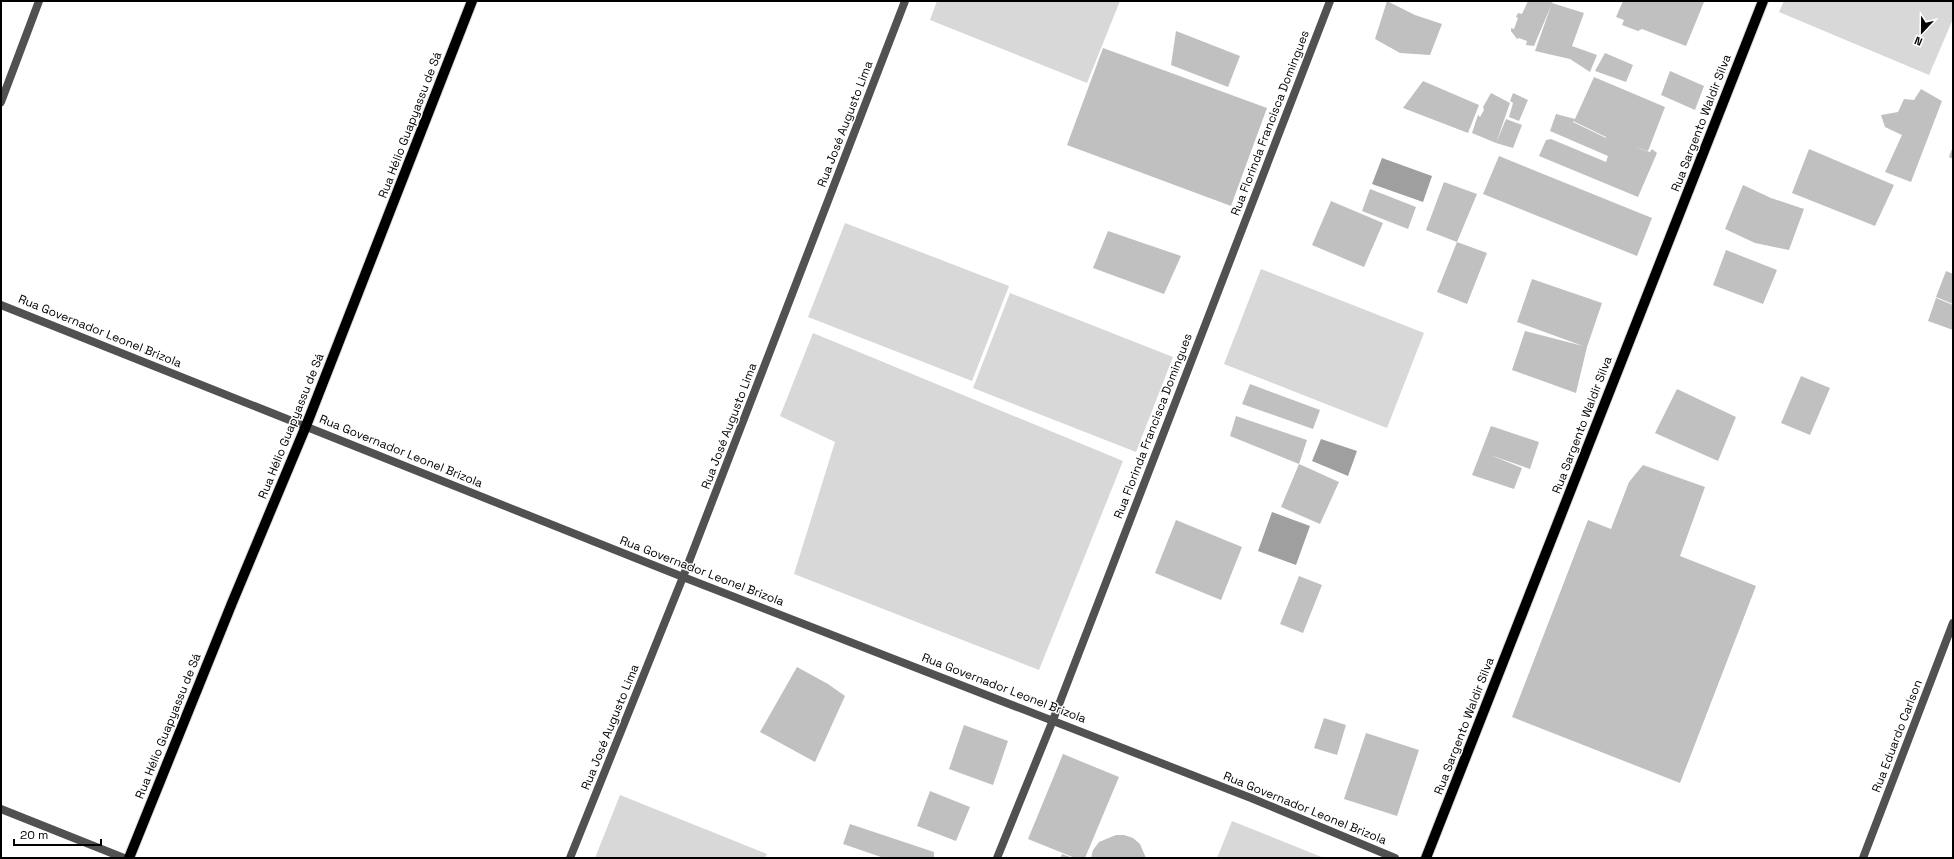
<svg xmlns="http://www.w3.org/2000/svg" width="1954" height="859" font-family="'Space Grotesk',sans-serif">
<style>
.green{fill:#d8d8d8}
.water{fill:#9f9f9f}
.building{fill:#c0c0c0;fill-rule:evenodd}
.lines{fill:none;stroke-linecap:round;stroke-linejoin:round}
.primary-casing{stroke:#dbdbdb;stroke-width:12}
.street{stroke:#515151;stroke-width:8}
.primary{stroke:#000;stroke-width:10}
.labels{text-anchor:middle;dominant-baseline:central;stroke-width:3;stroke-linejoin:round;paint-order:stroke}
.street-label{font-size:12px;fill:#000;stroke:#fff}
</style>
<rect width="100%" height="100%" fill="#fff"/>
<path class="green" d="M937 1H1120L1087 83 930 20Z
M1784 1H1953V19L1929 75 1779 12Z
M845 223 1009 286 972 381 808 317Z
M1261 269 1424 333 1387 428 1224 364Z
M1010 293 1173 357 1136 452 973 388Z
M813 333 1123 461 1039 670 794 574 835 442 780 416Z
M620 795 767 854 765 858H595Z
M1232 821 1324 858H1217Z"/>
<path class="water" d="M1382 158 1432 176 1423 202 1372 184Z
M1321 439 1357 451 1348 476 1312 461Z
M1272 512 1310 526 1296 565 1258 551Z"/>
<path class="building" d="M1387 1 1415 15 1442 24 1430 55 1400 53 1375 39Z
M1528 1H1553L1534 46 1526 45 1527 41 1519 38 1517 39 1511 31V28L1514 29 1518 18 1516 17 1518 13 1522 14Z
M1623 1H1701L1704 2 1686 46 1642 29 1638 31 1622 25 1624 20 1616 17Z
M1552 3 1584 13 1572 46 1597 55 1590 72 1570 59 1535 51Z
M1176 31 1240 56 1228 87 1171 65Z
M1103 48 1267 108 1231 206 1067 145Z
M1605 53 1633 65 1626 82 1595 71Z
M1670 71 1704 86 1695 110 1661 95Z
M1594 77 1665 107 1648 151 1632 146 1650 152 1652 149 1657 153 1638 197 1539 156 1546 140 1551 139 1606 162 1608 156 1550 131 1556 114 1575 119ZM1573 121 1606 137V138L1573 122Z
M1423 81 1479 105 1468 133 1403 108Z
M1921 89 1942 101 1911 182 1885 172 1902 135 1885 127 1881 115 1898 112 1904 99 1914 100Z
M1491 93 1510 103 1496 143 1472 133 1478 115 1480 117 1484 110 1483 107Z
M1513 93 1528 100 1519 121 1509 117 1513 103 1510 101Z
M1506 119 1522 125 1513 148 1496 143Z
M1953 146V159L1949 157Z
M1809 149 1894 185 1875 226 1792 193Z
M1499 156 1652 218 1637 256 1483 194Z
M1444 182 1477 194 1457 242 1426 230Z
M1743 185 1771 198 1804 209 1789 250 1755 243 1725 229Z
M1370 189 1416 207 1408 229 1362 211Z
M1331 201 1383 223 1364 267 1312 245Z
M1108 231 1181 256 1164 294 1093 268Z
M1457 242 1487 253 1467 304 1437 292Z
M1726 250 1777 270 1763 304 1713 285Z
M1946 271 1953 274V304L1936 297Z
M1532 279 1602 303 1587 347 1576 393 1512 370 1525 331 1583 346 1517 322Z
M1936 298 1953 305V330L1928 321Z
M1801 376 1830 388 1810 435 1781 423Z
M1250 384 1320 410 1313 429 1242 404Z
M1677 389 1736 417 1718 461 1655 433Z
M1236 416 1307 440 1299 464 1230 436Z
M1491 426 1539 442 1530 469 1490 455 1522 468 1514 489 1472 475Z
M1299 464 1339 482 1320 524 1281 507Z
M1643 465 1705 487 1680 556 1756 586 1680 783 1512 717 1588 520 1611 529 1629 482Z
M1176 520 1242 547 1221 600 1155 573Z
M1299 576 1322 585 1303 633 1280 624Z
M797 667 828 684 845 696 815 762 760 732Z
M1324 718 1346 725 1337 755 1314 748Z
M964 725 1008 741 993 785 949 769Z
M1366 733 1419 750 1397 816 1344 799Z
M1063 754 1119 777 1085 858H1075L1028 839Z
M930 791 970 807 956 841 917 826Z
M850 824 934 852V858H884L843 844Z
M1116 835H1124L1133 838 1140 844 1146 858H1091L1093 850 1099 842Z
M1062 854 1073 858H1060Z"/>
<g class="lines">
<defs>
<path id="primary" d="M129 858 232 603 306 426 472 1
M1426 858 1763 1"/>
</defs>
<use href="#primary" class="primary-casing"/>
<path class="street" d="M1 102 39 1
M1 305 683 577 1251 798 1395 858
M1 809 124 858
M570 858 683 577 905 1
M997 858 1053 720 1330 1
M1863 858 1953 623"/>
<use href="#primary" class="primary"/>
</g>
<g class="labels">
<g class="street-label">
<text transform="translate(1270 123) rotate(-69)">Rua Florinda Francisca Domingues</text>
<text transform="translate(1701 123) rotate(-69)">Rua Sargento Waldir Silva</text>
<text transform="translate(845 124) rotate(-69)">Rua José Augusto Lima</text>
<text transform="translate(410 125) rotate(-69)">Rua Hélio Guapyassu de Sá</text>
<text transform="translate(100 331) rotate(22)">Rua Governador Leonel Brizola</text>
<text transform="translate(1582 425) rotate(-69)">Rua Sargento Waldir Silva</text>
<text transform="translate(291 426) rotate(-68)">Rua Hélio Guapyassu de Sá</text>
<text transform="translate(729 426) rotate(-69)">Rua José Augusto Lima</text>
<text transform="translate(1153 426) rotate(-69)">Rua Florinda Francisca Domingues</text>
<text transform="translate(401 451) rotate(22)">Rua Governador Leonel Brizola</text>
<text transform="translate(702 571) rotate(21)">Rua Governador Leonel Brizola</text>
<text transform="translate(1004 688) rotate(21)">Rua Governador Leonel Brizola</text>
<text transform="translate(168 726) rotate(-68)">Rua Hélio Guapyassu de Sá</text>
<text transform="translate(1464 726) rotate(-69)">Rua Sargento Waldir Silva</text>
<text transform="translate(610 727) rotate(-68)">Rua José Augusto Lima</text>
<text transform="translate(1897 736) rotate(-69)">Rua Eduardo Carlson</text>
<text transform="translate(1305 808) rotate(22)">Rua Governador Leonel Brizola</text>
</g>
</g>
<rect width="1954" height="859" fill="none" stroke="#000000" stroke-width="4"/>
<g transform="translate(1922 32) rotate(202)" stroke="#ffffff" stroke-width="3" paint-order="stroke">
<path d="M0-3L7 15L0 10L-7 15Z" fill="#000000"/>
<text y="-6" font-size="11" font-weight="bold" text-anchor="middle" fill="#000000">N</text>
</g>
<path d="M14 839v6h87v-6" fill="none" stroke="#000000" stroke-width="2"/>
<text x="20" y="839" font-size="12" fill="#000000" stroke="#ffffff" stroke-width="3" paint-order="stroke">20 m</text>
</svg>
